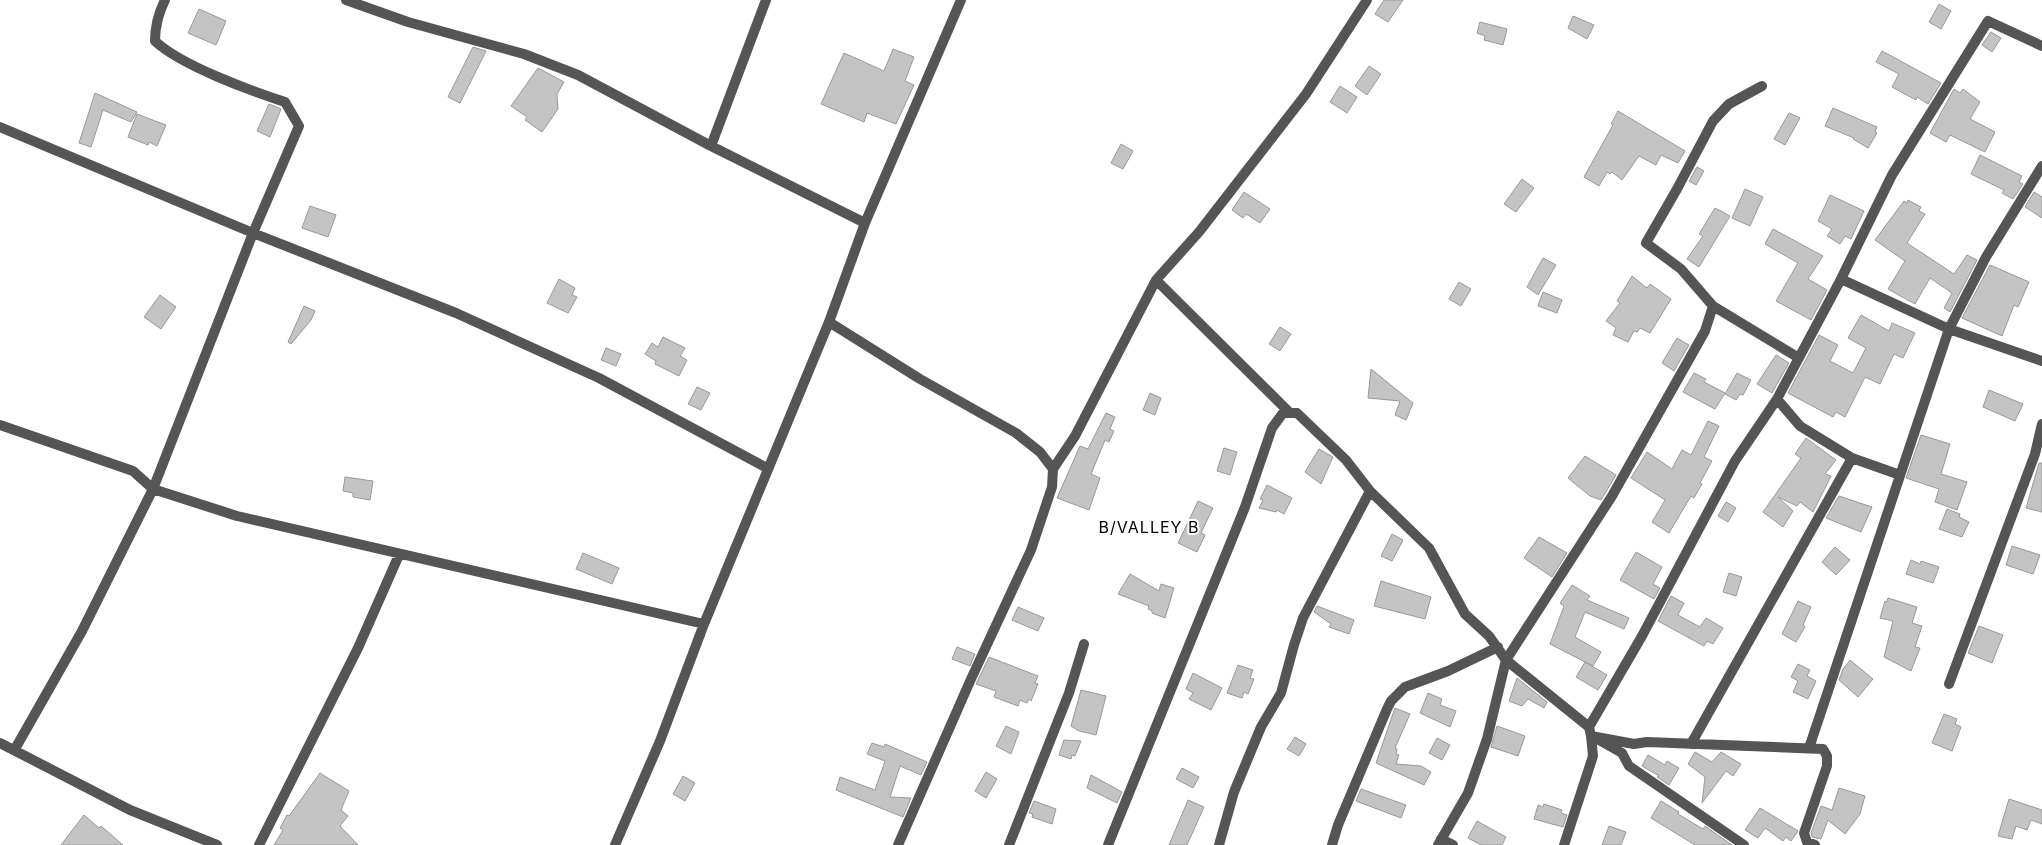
<svg xmlns="http://www.w3.org/2000/svg" width="2042" height="845" font-family="Inter,sans-serif">
<style>
.building{fill:#c4c4c4;stroke:#999}
.lines{fill:none;stroke-linecap:round;stroke-linejoin:round}
.street{stroke:#555;stroke-width:10}
.labels{text-anchor:middle;dominant-baseline:central;stroke-width:4;stroke-linejoin:round;paint-order:stroke}
.quarter-label{font-size:16px;letter-spacing:1px;fill:#000;stroke:#fff}
</style>
<rect width="100%" height="100%" fill="#fff"/>
<path class="building" d="M1384 0H1403L1388 22 1375 14Z
M1939 4 1951 11 1941 29 1929 22Z
M199 9 226 21 216 45 188 33Z
M1573 16 1594 25 1587 39 1568 28Z
M1480 22 1507 29 1503 45 1484 40 1485 36 1477 33Z
M1991 32 2001 38 1992 52 1982 45Z
M473 47 486 51 460 103 448 97Z
M893 49 914 57 905 81 914 85 896 124 867 113 864 122 821 104 844 53 884 71Z
M1882 51 1941 83 1928 104 1917 97 1916 100 1892 87 1899 74 1876 62Z
M1369 66 1381 74 1367 95 1355 86Z
M538 68 564 82 557 94 558 109 542 132 525 120 527 117 511 106Z
M1340 86 1357 97 1347 113 1330 102Z
M1954 89 1960 93 1963 89 1980 102 1970 119 1995 132 1985 152 1950 135 1946 142 1930 133Z
M95 93 137 112 131 122 103 110 91 147 79 143Z
M269 104 281 109 270 137 257 131Z
M1833 108 1877 127 1875 132 1877 133 1868 148 1853 139 1854 138 1825 126Z
M1618 111 1685 151 1678 163 1661 155 1656 165 1639 156 1622 180 1612 172 1610 174 1607 172 1599 186 1584 177 1613 125 1611 124Z
M1789 113 1800 118 1785 145 1774 139Z
M137 114 166 125 157 146 149 142 148 145 128 137Z
M1121 144 1133 151 1123 169 1111 163Z
M1980 155 2022 176 2019 182 2023 184 2013 199 2002 193 2004 190 1971 174Z
M1697 167 1704 171 1696 185 1689 181Z
M1522 179 1534 188 1516 212 1504 204Z
M1745 189 1763 197 1750 226 1732 218Z
M1244 192 1270 209 1260 223 1246 214 1243 218 1232 210Z
M2034 192 2042 197V218L2025 207Z
M1830 195 1864 211 1851 239 1845 236 1840 244 1827 236 1832 229 1818 221Z
M1908 200 1921 207 1919 211 1925 214 1907 243 1954 274 1967 255 1977 260 1950 312 1944 308 1952 293 1930 278 1915 304 1888 289 1905 261 1875 240 1904 201 1907 203Z
M310 206 336 215 328 237 302 228Z
M1715 208 1730 216 1699 267 1687 259 1703 236 1699 234Z
M1773 229 1823 256 1808 279 1827 290 1811 320 1776 301 1798 263 1765 244Z
M1543 258 1556 265 1538 295 1527 287Z
M1990 265 2029 282 2018 307 2014 305 2002 336 1962 318Z
M1632 276 1647 288 1650 284 1671 299 1650 333 1640 328 1637 332 1634 331 1628 342 1613 335 1616 328 1606 321 1620 303 1617 301Z
M559 279 575 288 572 295 577 297 568 313 547 303Z
M1459 282 1471 289 1461 306 1449 299Z
M1543 292 1562 300 1557 313 1538 306Z
M160 295 176 307 161 329 144 317Z
M304 306 315 311 311 320 291 344 288 342Z
M1861 315 1889 331 1892 323 1915 333 1903 358 1894 354 1880 384 1865 377 1845 417 1836 412 1833 417 1788 393 1819 335 1838 345 1830 361 1853 373 1866 348 1848 338Z
M1280 327 1291 334 1280 351 1269 344Z
M663 337 685 348 680 356 687 360 679 376 655 364 656 361 645 354 652 343 658 347Z
M1677 338 1689 345 1674 371 1662 363Z
M606 348 621 354 616 366 601 360Z
M1776 355 1789 363 1772 393 1757 384Z
M1371 369 1413 403 1406 420 1395 415 1400 401 1368 398Z
M1694 373 1706 379 1704 382 1725 393 1715 409 1683 392Z
M1737 373 1751 380 1743 395 1740 394 1736 400 1725 394Z
M697 387 710 393 701 410 688 404Z
M1989 390 2023 404 2015 421 1983 407Z
M1150 393 1161 398 1155 415 1143 410Z
M1106 413 1115 417 1110 429 1114 431 1109 442 1105 440 1091 474 1100 478 1089 510 1057 498 1080 446 1088 449Z
M1708 421 1719 426 1704 457 1712 461 1700 483 1702 484 1694 498 1691 496 1669 533 1652 522 1665 500 1631 478 1647 452 1672 469 1682 450 1691 455Z
M1921 435 1950 444 1941 474 1967 482 1957 510 1935 502 1939 489 1906 478Z
M1806 438 1836 460 1825 474 1831 476 1813 512 1800 502 1797 506 1778 497 1793 511 1783 527 1763 512 1801 458 1795 454Z
M1224 448 1237 452 1230 475 1217 471Z
M1319 449 1333 457 1321 484 1305 472Z
M1585 456 1616 475 1601 500 1590 496 1568 478Z
M2039 463H2042V512L2026 508Z
M345 477 373 481 370 500 353 497V493L343 491Z
M1267 485 1292 498 1284 514 1277 510 1276 512 1259 508 1263 500 1260 499Z
M1839 496 1872 507 1861 532 1826 518Z
M1198 501 1213 508 1201 533 1205 535 1197 552 1178 543Z
M1726 502 1736 508 1728 522 1718 516Z
M1947 509 1960 514 1959 517 1969 522 1962 537 1939 529Z
M1392 534 1403 540 1392 561 1381 556Z
M1539 537 1567 553 1552 577 1524 558Z
M2012 546 2040 555 2033 574 2006 565Z
M1835 547 1850 560 1836 575 1822 562Z
M1636 552 1662 567 1653 584 1660 588 1654 599 1620 580Z
M583 553 619 568 612 584 576 569Z
M1911 560 1920 564 1921 561 1939 567 1933 583 1906 574Z
M1729 573 1742 577 1736 596 1723 592Z
M1130 574 1159 591 1161 584 1174 588 1165 618 1152 613V611L1148 609 1149 606 1118 594Z
M1381 581 1431 597 1425 619 1374 606Z
M1572 585 1590 596 1587 600 1629 618 1624 629 1585 612 1575 637 1601 652 1593 666 1550 644 1564 606 1560 603Z
M1671 596 1684 603 1678 615 1700 627 1706 618 1723 628 1713 644 1707 641 1704 646 1658 621Z
M1888 598 1917 607 1912 623 1922 626 1915 647 1920 648 1911 671 1884 657 1893 621 1880 618 1885 601 1887 602Z
M1798 601 1811 607 1803 625 1805 627 1796 642 1782 634Z
M1317 606 1354 620 1349 634 1329 627 1331 624 1314 612Z
M1018 607 1044 618 1038 631 1012 620Z
M1979 626 2003 635 1992 663 1968 653Z
M957 647 975 654 970 666 952 659Z
M989 657 1038 676 1035 683 1038 684 1031 701 1029 699 1027 703 1020 700 1018 706 994 697 996 691 976 684Z
M1850 660 1873 679 1858 697 1839 680 1843 669Z
M1585 662 1607 675 1598 690 1576 677Z
M1798 664 1810 670 1807 676 1816 681 1808 699 1793 692 1798 681 1791 677Z
M1238 665 1253 670 1250 678 1254 679 1248 694 1244 692 1242 698 1227 693Z
M1193 673 1222 688 1211 710 1189 699 1193 693 1186 689Z
M1517 678 1547 702 1544 708 1528 699 1522 706 1509 701Z
M1081 690 1106 696 1096 735 1079 731 1071 726Z
M1428 693 1442 699 1440 705 1456 711 1450 727 1420 713Z
M1395 708 1410 714 1395 748 1397 749 1396 754 1399 755 1396 764 1421 766 1431 772 1424 785 1376 763Z
M1944 714 1957 719 1955 724 1961 727 1952 751 1932 743Z
M1006 726 1019 732 1011 754 996 746Z
M1497 726 1525 736 1518 756 1491 747Z
M1295 737 1306 744 1299 756 1287 749Z
M1437 738 1450 745 1442 760 1429 753Z
M1064 740 1081 741 1075 756 1072 755 1071 759 1059 755Z
M872 743 884 747 885 744 927 762 921 775 900 766 890 797 911 798 903 817 836 790 840 777 875 790 885 761 867 754Z
M1695 752 1712 762 1721 752 1741 764 1733 776 1726 771 1702 803 1705 777 1688 764Z
M1648 755 1665 765 1667 761 1679 768 1669 785 1657 777 1659 776 1642 766Z
M1182 768 1199 777 1193 788 1176 779Z
M986 772 997 779 986 798 975 791Z
M320 773 349 791 341 810 348 816 340 826 358 845H274L283 830 280 828 287 815 289 816Z
M1091 775 1122 792 1117 803 1087 788Z
M683 776 695 783 685 801 673 794Z
M1839 788 1865 796 1860 814 1845 834 1828 820 1821 839 1812 837 1811 833 1821 806 1832 810Z
M1361 789 1406 805 1401 818 1356 801Z
M2009 799 2042 810V824L2031 820 2027 830 2016 826 2012 839 1998 836Z
M1188 800 1204 807 1187 845H1169Z
M1034 801 1056 809 1052 824 1032 817 1033 814 1029 813Z
M1661 801 1679 812 1678 814 1703 829 1705 826 1732 845H1695L1651 818Z
M1544 804 1562 810 1561 813 1567 815 1563 827 1534 819 1538 805 1543 807Z
M1760 808 1798 831 1791 841 1786 837 1783 841 1765 828 1758 838 1745 830Z
M84 815 99 828 101 826 123 845H61Z
M1477 821 1506 837 1502 845H1481L1468 838Z
M1609 826 1626 832 1621 845H1602Z"/>
<g class="lines">
<path class="street" d="M346 0 408 22 524 54 578 75 711 146 865 223
M1762 86 1729 104 1713 121 1677 189 1646 243 1681 269 1713 306 1799 358
M0 127 253 233 456 313 599 378 767 468
M711 146 766 0
M1841 279 1949 329 2042 361
M1156 280 1288 411
M829 322 920 379 1016 433 1040 452 1053 469 1052 487 1031 550 971 679 898 845
M1777 399 1800 426 1852 458 1900 475
M0 425 133 471 153 489 237 516 704 624
M1053 469 1075 436 1156 280 1199 232 1306 94 1367 0
M1949 684 2035 454 2042 424
M1589 727 1642 636 1735 461 1777 399 1841 279 1892 175 1988 21 2042 46
M1599 740 1622 753 1629 766 1744 845
M0 743 130 810 217 845
M1691 744 1852 458
M1809 748 1949 329 1986 257 2042 166
M15 749 82 631 153 489 253 233 299 126 285 102C251 91 180 65 155 41 155 25 158 14 165 0
M1441 839 1453 845
M259 845 358 648 399 555
M615 845 660 741 704 624 829 322 865 223 961 0
M1009 845 1069 693 1084 644
M1108 845 1245 507 1272 428 1283 413H1297L1346 460 1370 491 1429 548 1465 614 1489 636 1506 660 1589 727 1591 736 1634 744 1647 742 1823 749 1827 756V766L1804 833 1807 842 1815 845
M1219 845 1234 792 1261 727 1281 693 1294 645 1303 618 1370 491
M1332 845 1338 825 1387 709 1391 701 1405 687 1448 671 1498 647
M1438 845 1468 793 1487 739 1506 660 1612 496 1705 331 1713 306
M1564 845 1593 756 1591 736"/>
</g>
<g class="labels">
<g class="quarter-label">
<text x="1149" y="527">B/VALLEY B</text>
</g>
</g>
</svg>
